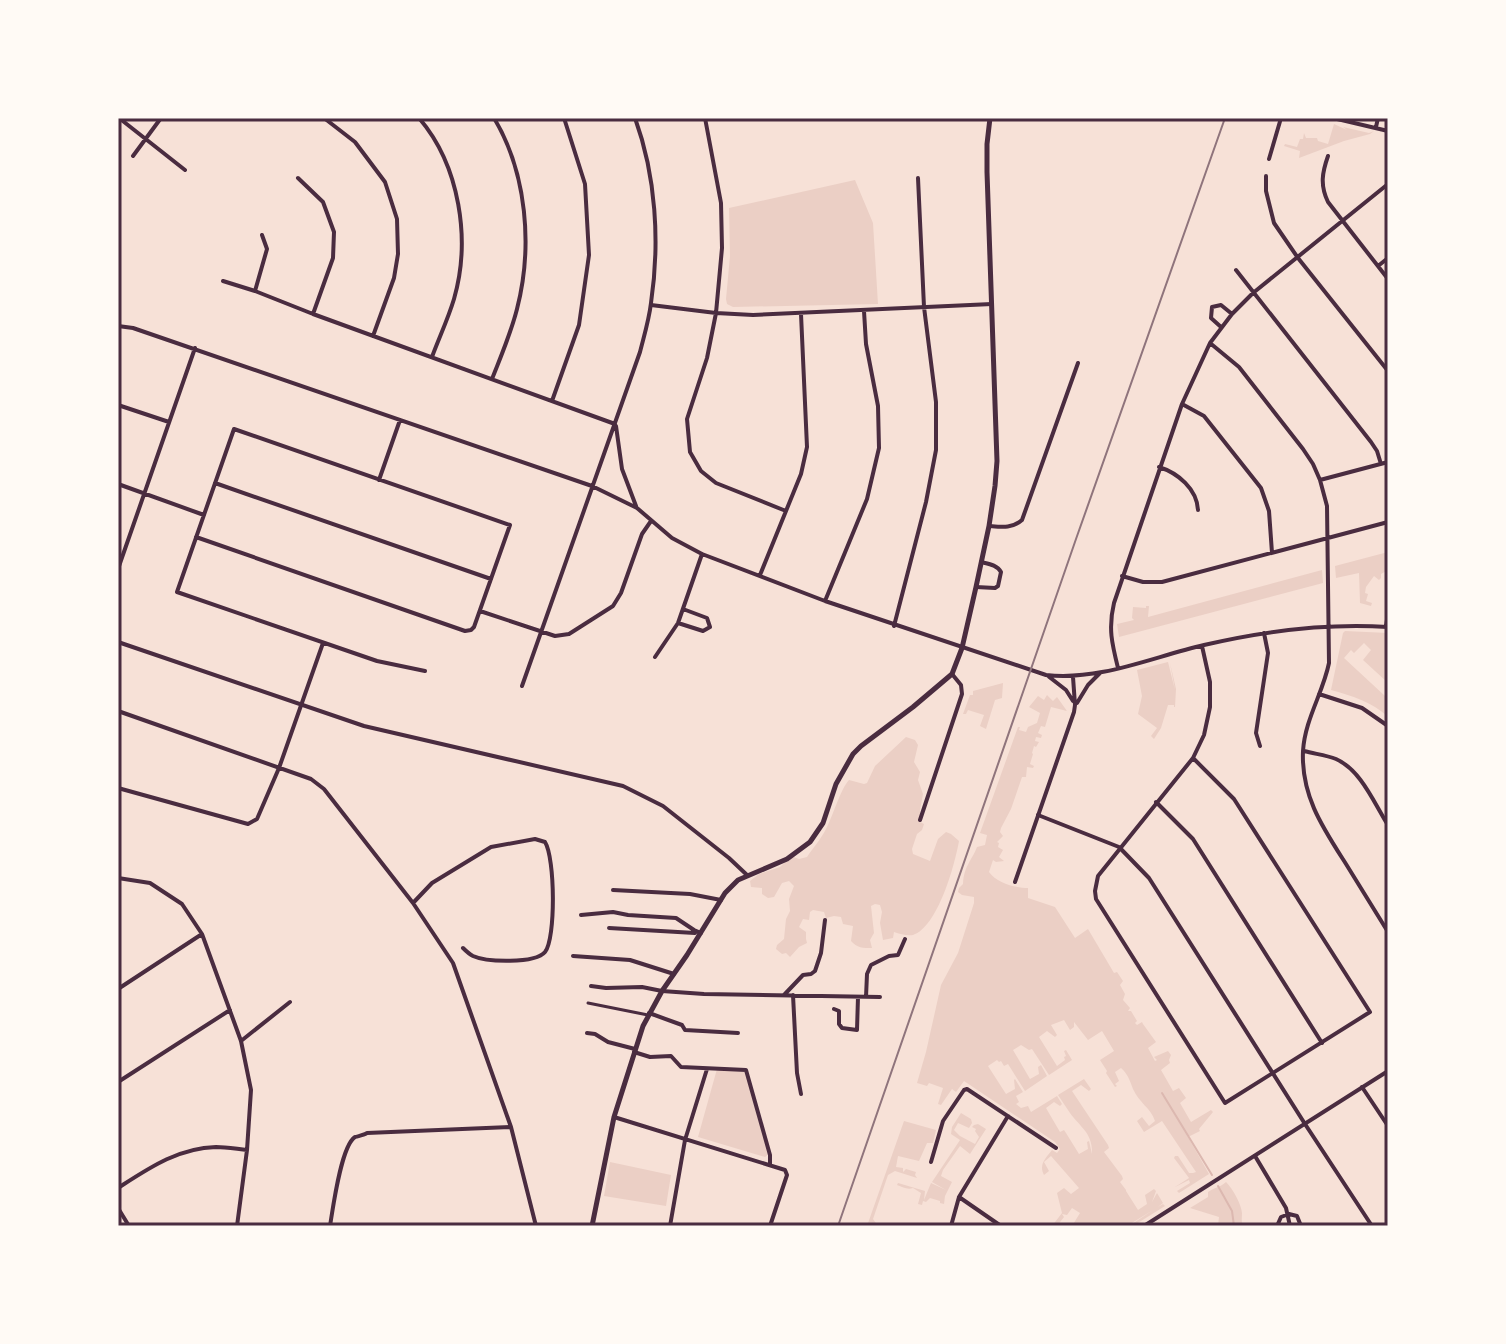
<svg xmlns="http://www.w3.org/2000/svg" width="1506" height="1344" font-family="'Crimson Pro',serif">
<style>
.green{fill:#ebcfc5}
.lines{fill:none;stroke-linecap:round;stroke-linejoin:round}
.stream{stroke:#dcb8b0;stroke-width:2}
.pedestrian{stroke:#4a2c40;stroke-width:3}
.minor{stroke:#4a2c40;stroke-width:4}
.tertiary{stroke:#4a2c40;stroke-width:4}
.secondary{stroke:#4a2c40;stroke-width:5}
.rail{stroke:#8f747c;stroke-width:2}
.neatline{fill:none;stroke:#4a2c40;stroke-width:3}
</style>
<rect width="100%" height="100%" fill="#f7e1d7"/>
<path class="green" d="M1334 124 1347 130 1343 127 1369 133 1374 131 1370 134 1344 141 1299 158 1300 151 1284 146 1285 144 1297 147 1300 139H1303L1304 133 1306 138H1317L1318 141 1328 144Z
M855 180 873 223 878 304 733 307 727 304 726 299 730 256 729 208Z
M1388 552V570L1381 574V578L1379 580 1374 576 1366 587 1365 593 1368 594 1366 601 1372 603 1371 606 1360 603 1359 573 1336 578 1335 566Z
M1322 570 1323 583 1119 637 1117 624 1134 620 1132 618 1133 607 1146 608V606H1149L1148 617Z
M1345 631 1388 633 1387 682 1363 660 1371 650 1364 643 1354 653 1351 650 1344 658 1385 696 1388 694V717C1372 702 1353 696 1331 690L1343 633Z
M1168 662 1175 690 1170 663 1176 689 1175 707H1169H1174V705H1168L1161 728 1154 739 1151 736 1157 728 1138 714 1142 696 1137 670Z
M1003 683 1002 698 995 700 986 729 980 726 984 715 968 710 966 714H963L970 695H973V691Z
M1047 695 1053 701 1057 697 1067 711 1051 707 1045 727 1041 726 1038 733 1042 735 1041 738 1036 737 1035 741 1039 742 1036 747 1034 746 1032 753 1033 754 1030 764 1034 766 1033 768 1027 767 1026 777H1022L1011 809 1001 828 1000 832 1003 836 997 842 999 843 998 847 1003 850 999 857 1004 861 996 862 993 860 989 872C997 883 1015 888 1028 888V898L1055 907 1075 938 1088 929 1114 973 1117 972 1123 981 1120 985 1125 994 1123 1000 1130 1008 1128 1011H1131L1137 1021 1135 1023 1137 1025 1142 1022 1143 1024 1156 1042 1148 1048 1155 1061 1157 1060 1154 1057 1168 1051 1171 1055 1169 1060 1170 1063 1161 1070 1173 1091 1179 1088 1186 1098 1180 1103 1191 1122 1211 1110 1213 1112 1199 1129 1200 1131 1188 1137 1209 1174 1179 1193 1177 1191 1190 1183 1189 1180 1175 1187 1189 1178 1174 1158 1175 1156H1178L1189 1173H1193L1196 1172 1162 1121 1144 1132 1137 1121 1142 1117 1149 1126 1155 1121C1151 1108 1139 1103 1133 1089 1130 1081 1128 1074 1121 1068L1115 1072 1119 1081 1115 1084 1117 1086 1115 1087 1106 1073 1107 1071 1100 1060 1114 1051 1102 1031 1088 1040 1074 1022V1027L1070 1030 1064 1020 1051 1025 1057 1035 1055 1037 1047 1031 1039 1037 1057 1066 1065 1060 1064 1057 1066 1056 1064 1051 1066 1050 1072 1060 1049 1075 1032 1049 1029 1050 1021 1045 1013 1050 1030 1079 1039 1074 1038 1067 1041 1065 1047 1076 1025 1091 1008 1064 1004 1066 1001 1061 999 1062 997 1060 988 1066 1006 1094 1015 1089 1014 1080 1015 1079 1023 1092 1016 1096 1019 1102 1016 1104 1021 1108 1028 1106 1031 1112 1057 1096 1062 1104 1060 1106 1054 1102 1046 1108 1060 1132 1064 1130 1066 1133 1079 1154 1088 1149 1087 1142 1089 1141 1092 1154C1093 1133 1080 1127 1070 1113 1066 1107 1062 1101 1058 1095L1084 1079 1091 1089 1089 1091 1081 1085 1072 1091 1108 1145 1109 1148 1104 1152 1122 1176 1123 1179 1120 1182 1126 1190V1191L1138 1210 1147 1204 1145 1195 1154 1189 1156 1191 1152 1202 1157 1193 1163 1203 1158 1207 1163 1204 1165 1206 1133 1226H1129L1153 1210 1127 1226H1072L1080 1213 1072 1208 1067 1215 1062 1214 1064 1217 1057 1226H1052L1062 1213 1057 1193 1064 1188 1071 1194 1079 1188 1051 1156 1044 1162 1049 1171 1044 1175C1038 1164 1047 1157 1052 1150L1057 1153 1060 1149 1055 1142 964 1081 956 1092 952 1089 941 1105 938 1104 943 1088 929 1083 927 1086 917 1083 926 1052 941 985 958 953 974 903V897L962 895 958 892 959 888 963 884C964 866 971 862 977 847L985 845 987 835 980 833 1018 727H1020L1019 730 1026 732 1028 727 1037 723 1040 713 1029 707 1038 696 1044 700Z
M906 737 915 740 918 745 914 762 920 772 918 780 923 794 920 810V822L924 824 922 830 917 834 912 849 913 854 930 861 938 839 946 832 951 834 959 841C955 864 938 927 913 935 907 936 900 934 894 932L893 938 883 940 880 923 882 912 880 905 875 904 871 906 874 933 870 940 872 948C863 948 857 948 851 941L853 926 843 924 841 917 834 916 826 918 824 912 813 910 810 912 809 920 803 919 799 927 806 932V939L807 943 799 947 790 957 786 953 782 954 776 949 777 945 784 939 786 919 790 911 789 899 794 886 789 881 782 883 774 897 768 898 762 894V888L751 887 750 881 759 874 780 867 791 856 799 859 807 857C813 848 821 839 826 829 833 816 840 790 849 780L864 784 867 783 875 766Z
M717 1069 745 1071 769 1154 765 1157 698 1137Z
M961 1113 971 1119 972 1123 969 1128 958 1123 954 1130 960 1136 975 1144 979 1137 975 1131 976 1129 972 1127 974 1125 978 1124 986 1129 970 1154 960 1146 943 1170 941 1176 952 1182 945 1196 944 1204 940 1203V1201L930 1198 926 1202 923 1201 922 1205 918 1204 921 1193 913 1188C907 1190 903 1187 897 1185L898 1183 925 1191 924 1200 931 1183 946 1190 932 1182 960 1140 951 1134 952 1127Z
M904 1121 936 1130 933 1143H927L919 1161 898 1156 896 1167 903 1168V1172L906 1169 916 1172 915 1175 917 1178 895 1171 888 1175 873 1219 878 1226H867Z
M610 1162 671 1175 666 1206 604 1196Z
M1226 1182C1233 1189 1241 1204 1242 1213 1242 1217 1241 1222 1243 1226H1218L1219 1217 1190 1208 1208 1197V1192C1215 1187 1219 1188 1226 1182Z"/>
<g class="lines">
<path class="stream" d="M1162 1093 1212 1175
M1218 1186 1232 1211 1234 1226"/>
<path class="pedestrian" d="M588 1003 648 1015"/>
<path class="minor" d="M119 118 185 170
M324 118 355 142 385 182 397 219 398 254 394 278 373 336
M419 118C460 166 471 240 454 299 448 319 439 338 432 357
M705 118 721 203 722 248 716 313 707 358 687 419 690 452 701 471 716 483 786 511
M1333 118 1388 131
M1376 127 1378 118
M133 156 161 118
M1328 156C1322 173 1320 185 1328 202L1388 279
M1269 159 1281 118
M1266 176V191L1274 223 1298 258 1388 371
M298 178 323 202 334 232 333 258 313 314
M1378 266 1388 258
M1236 270 1371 442 1377 451 1381 464
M223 281 255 291 313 314 615 424
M255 291 267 249 262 235
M651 305 716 313 753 315 992 304
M118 326 133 328 592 486 637 508 672 538 702 554 825 601 1046 675C1100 681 1152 657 1204 645 1264 631 1326 623 1388 627
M1221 327 1211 318 1212 307 1221 305 1232 314
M1210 343 1239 367 1303 449 1313 464 1320 480 1327 506 1329 663C1323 693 1305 719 1303 751 1301 796 1323 828 1346 864 1360 887 1374 909 1388 932
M492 379C501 356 511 333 517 309 533 247 527 173 494 118
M552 401 579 325 589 255 585 184 564 118
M1182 404 1204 416 1261 488 1269 511 1272 553
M118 405 169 422
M616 426 622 469 636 506
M1159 467C1178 473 1197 489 1198 510
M379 480 400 420
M1320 480 1388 462
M215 483 491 579
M118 484 204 515
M989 526C1001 527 1012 529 1022 520L1078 363
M196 537 465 631 471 630 474 627 510 525 234 429C215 484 196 538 177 592L377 661 425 671
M118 569 195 348
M760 575 801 474 807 447 801 314
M1122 576 1143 582H1162L1388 522
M976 587 995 588 998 586 1001 572C997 565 989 564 981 562
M825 601 867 499 879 448 878 406 866 344 864 311
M480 611 555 636 569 634 613 606 621 593 642 534 651 521
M678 623 703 631 710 627 707 618 683 609
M894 626 926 502 936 450V402L924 307 918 178
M1386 626 1388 613
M655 657 678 623 702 554
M1118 668C1112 644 1108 628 1114 603L1182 404 1210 343 1232 314 1253 293 1388 184
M1048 676 1066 690 1073 701
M522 686 640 352C644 336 649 320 651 303 660 242 656 176 635 118
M1319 694 1362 708 1388 726
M1077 703 1088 685 1100 673
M118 711 311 779 324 789 413 903 453 963 511 1127 536 1226
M1260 746 1256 733 1268 653 1264 633
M1304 751C1315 754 1326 755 1336 759 1361 770 1374 803 1388 825
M1193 758 1234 799 1370 1012 1225 1103 1096 899 1095 891 1098 876 1193 758 1204 735 1210 707V682L1202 646
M118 788 248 824 257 819 279 768 323 643
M1156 802 1193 839 1322 1043
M920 820 962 694 961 685 952 674
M118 878 150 883 182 904 202 934 241 1041 251 1090 247 1150 237 1226
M1015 882 1074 712 1075 705 1073 677
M613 890 690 894 721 900
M413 903 432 883 491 847 535 839 545 842C555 858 556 938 545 952 535 964 486 962 473 956 469 954 466 951 463 948
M581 915 613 912 628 915 676 918 694 930 701 933
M609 928 695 933
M573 956 630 960 674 974
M591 986 606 988 642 987 662 991 704 994 880 997
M118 989 202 934
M784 995 803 975 811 974 815 971 821 953 825 920
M793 995 797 1073 801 1094
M866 997 867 974 871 965 889 956 898 955 905 939
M834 1009 839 1011V1024L842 1028 857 1030 858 997
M649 1013 682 1025 685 1030 738 1033
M587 1033 595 1034 608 1042 635 1049
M241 1041 290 1002
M634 1052 650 1057 671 1056 681 1067 746 1070 770 1155V1165
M118 1082 230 1010
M1362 1087 1388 1126
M614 1117 785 1170 787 1175 770 1226
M1255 1156 1286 1208 1290 1226
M931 1162 943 1121 964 1090 967 1089 1056 1148
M118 1188C149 1168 178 1148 216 1147 226 1147 237 1149 247 1150
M959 1197 1001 1226
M118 1208 129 1226
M330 1226C333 1208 341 1146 355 1137 356 1137 366 1134 367 1133L511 1127
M670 1226 685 1140 707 1069
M951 1226 959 1197 1008 1116
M1277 1226 1281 1217 1289 1214 1297 1216 1301 1226"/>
<path class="tertiary" d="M118 642 364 726 623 786 663 806 729 858 747 875
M1038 815 1119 847 1149 878 1305 1124 1372 1226
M1144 1226 1388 1071"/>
<path class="secondary" d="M592 1226 614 1117 643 1026 662 991 687 955 725 893 738 880 787 859 810 842 823 823 836 784 853 754 861 746 913 707 952 674 962 648 976 587 989 526 995 486 997 461 987 172V144L990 118"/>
<path class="rail" d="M838 1226 1076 539 1225 118"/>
</g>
<rect width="1506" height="1344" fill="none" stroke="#fffaf5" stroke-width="240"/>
<rect x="120" y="120" width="1266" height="1104" class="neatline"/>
</svg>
